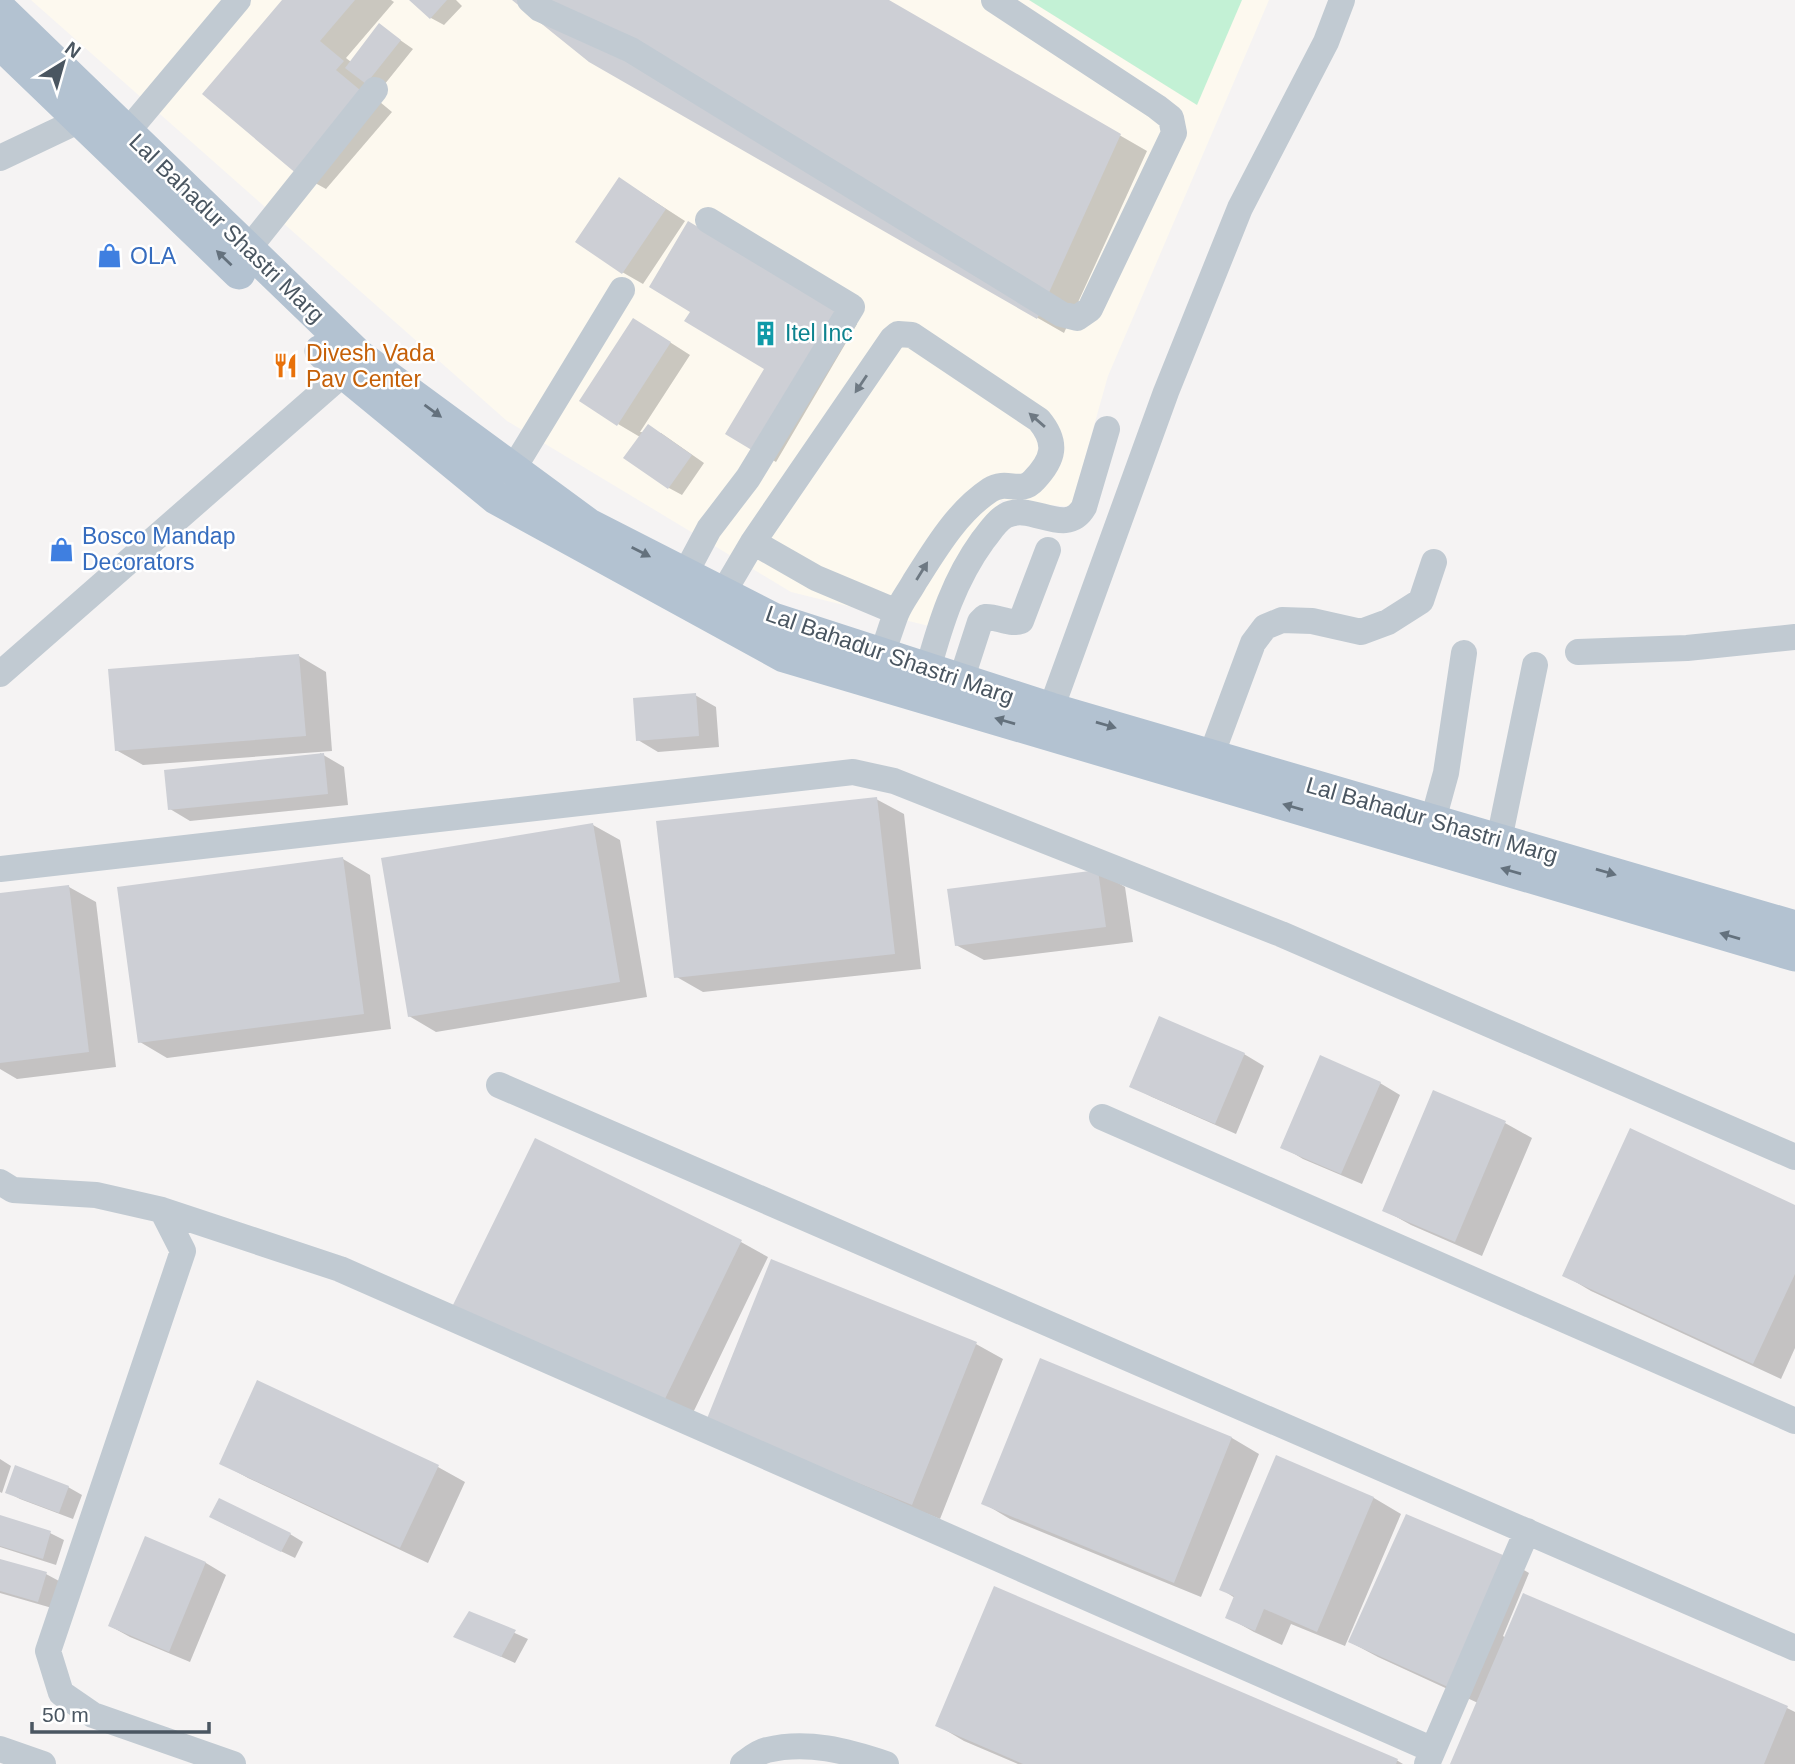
<svg xmlns="http://www.w3.org/2000/svg" width="1795" height="1764" font-family="Helvetica,sans-serif">
<style>
.commercial{fill:#fdf9ef}
.green{fill:#c3f1d5}
.shadow{fill:#0003}
.building{fill:#cdcfd5}
.lines{fill:none;stroke-linecap:round;stroke-linejoin:round}
.minor{stroke:#c1cad2;stroke-width:26}
.major{stroke:#b3c2d1;stroke-width:33}
.oneway{fill:#64717d}
.oneway2{fill:#6e7983}
.labels{text-anchor:middle;dominant-baseline:central;stroke-width:5;stroke-linejoin:round;paint-order:stroke}
.street-label{font-size:23px;fill:#4a5661;stroke:#fff}
.shop-label{font-size:23px;fill:#366cbe;stroke:#fff;text-anchor:start}
.culture-label{font-size:23px;fill:#0d838f;stroke:#fff;text-anchor:start}
.food-label{font-size:23px;fill:#c56008;stroke:#fff;text-anchor:start}
</style>
<rect width="100%" height="100%" fill="#f5f3f3"/>
<path class="commercial" d="M31 0H1269L1108 376 1071 507 1001 500 937 628 791 592 507 421Z"/>
<path class="green" d="M1029 0H1242L1197 105Z"/>
<path class="shadow" d="M284 0H391L394 2 346 58 351 62 380 26 413 49 380 90 362 87 392 112 326 189 299 174Z
M412 0H456L462 6 444 25 431 18Z
M515 0H885L1147 151 1064 333 590 61Z
M620 179 685 221 643 284 622 272Z
M689 224 857 324 776 462 727 433 766 368 692 311Z
M654 332 690 355 640 432 661 433 704 463 682 495 669 488 640 437 618 424Z
M299 656 326 672 332 751 143 765 116 750Z
M695 695 716 707 719 747 658 752 638 740Z
M320 753 344 767 348 805 190 821 170 809 320 755Z
M876 799 904 814 921 969 703 992 675 976Z
M593 825 620 840 647 997 436 1032 409 1016Z
M343 859 370 875 391 1029 167 1058 140 1042Z
M1098 871 1125 887 1133 942 984 960 956 945Z
M69 887 96 902 116 1067 17 1079 0 1069V895Z
M1244 1054 1264 1066 1236 1134 1152 1097 1131 1086Z
M1380 1083 1400 1095 1362 1184 1303 1159 1283 1147Z
M1505 1123 1532 1138 1482 1256 1411 1225 1384 1210Z
M1795 1207V1348L1781 1379 1591 1291 1564 1275Z
M741 1242 768 1257 691 1417 481 1324Z
M976 1344 1003 1359 940 1519 735 1436Z
M1041 1360 1232 1438 1259 1454 1201 1597 1010 1519 983 1503Z
M1277 1457 1374 1498 1401 1514 1345 1646 1291 1624 1282 1645 1254 1632 1227 1617 1235 1598 1221 1589Z
M0 1459 11 1466 2 1493 0 1492Z
M221 1463 438 1467 465 1482 428 1563 248 1478Z
M68 1487 82 1495 73 1519 20 1499 7 1492Z
M0 1517 50 1533 64 1540 56 1565 0 1547Z
M224 1524 290 1534 303 1542 295 1558Z
M146 1538 206 1563 226 1575 190 1662 130 1637 110 1626Z
M1502 1557 1529 1573 1503 1636 1506 1638 1524 1595 1787 1708 1795 1712V1764H1452L1478 1703 1378 1657 1350 1642Z
M0 1561 46 1574 59 1581 52 1608 0 1593Z
M995 1588 1398 1761 1403 1764H1018L964 1741 937 1725Z
M470 1613 528 1639 515 1663 456 1636Z"/>
<path class="building" d="M282 0H355L320 41 344 61 336 70 366 95 298 175 202 94Z
M409 0H447L430 19Z
M512 0H889L1121 134 1037 319 589 62Z
M379 23 401 40 366 84 345 68Z
M619 177 666 209 622 274 575 242Z
M688 221 838 311 755 452 725 434 764 369 684 321 690 312 649 287Z
M633 318 671 342 617 426 579 401Z
M648 424 692 455 668 489 623 458Z
M299 654 306 736 115 751 108 669Z
M696 693 699 736 636 741 633 698Z
M324 753 328 794 168 810 164 770Z
M877 797 895 954 674 978 656 821Z
M593 823 620 982 408 1017 381 858Z
M343 857 364 1014 138 1043 117 887Z
M1098 870 1106 927 955 946 947 889Z
M69 885 89 1052 0 1063V893Z
M1159 1016 1245 1053 1215 1124 1129 1087Z
M1320 1055 1381 1082 1341 1174 1280 1148Z
M1433 1090 1506 1121 1455 1242 1382 1211Z
M1630 1128 1795 1205V1274L1753 1364 1562 1276Z
M535 1138 742 1240 663 1403 451 1309Z
M771 1259 977 1342 912 1505 706 1421Z
M1040 1358 1232 1437 1174 1583 981 1504Z
M257 1380 439 1465 400 1548 219 1464Z
M1276 1455 1374 1497 1317 1632 1264 1609 1255 1631 1225 1618 1234 1596 1219 1590Z
M15 1465 69 1486 59 1513 5 1493Z
M219 1498 291 1533 281 1552 209 1517Z
M1406 1514 1503 1555 1448 1687 1348 1642Z
M0 1515 51 1531 43 1559 0 1546Z
M145 1536 206 1562 169 1652 108 1626Z
M0 1559 47 1572 38 1602 0 1591Z
M994 1586 1398 1759 1396 1764H1023L935 1726Z
M1523 1593 1788 1706 1764 1764H1450Z
M469 1611 516 1630 501 1657 453 1637Z"/>
<g class="lines">
<path class="minor" d="M530 0 540 9 631 50 1061 314 1077 318 1090 309 1174 133 1171 118 1157 107 994 0
M128 131 238 0
M0 158 80 120
M248 249 375 90
M504 484 622 290
M753 542 816 578 897 612
M685 574 709 529 748 478 852 307 708 220
M723 593 753 542 892 339 898 334 912 335 1039 420C1058 443 1054 459 1034 480 1021 495 1007 479 990 490 957 512 936 548 915 581 909 592 901 602 896 614 891 627 887 641 882 654
M1578 652 1687 648 1795 637
M928 669C941 622 954 580 983 540 989 533 996 521 1005 516 1031 501 1066 539 1084 507L1107 429
M0 674 344 373 355 360
M955 699 980 622 985 617C997 616 1009 625 1021 621L1048 550
M1048 728 1051 709 1166 392 1240 208 1326 42 1342 0
M1211 756 1253 643 1265 627 1282 620 1312 621 1361 632 1388 622 1421 601 1434 562
M1433 820 1446 773 1464 653
M1499 840 1535 665
M0 869 853 772 894 781 1281 934 1795 1157
M499 1085 1795 1648
M1102 1117 1795 1421
M0 1182 13 1190 96 1195 162 1210 183 1251 48 1651 61 1693 93 1715 233 1764
M162 1210 340 1269 1433 1750
M0 1749 43 1764
M743 1764C750 1759 758 1752 767 1750 807 1740 847 1751 886 1764
M1427 1764 1527 1531"/>
<path class="major" d="M0 9 359 356 589 525 773 619 1051 709 1795 927
M0 43 239 273
M321 351 344 373 496 498 784 656 1795 955"/>
</g>
<defs><path id="oneway-solid" d="M-6-.8H1V-3.2L6.5 0L1 3.2V.8H-6Z" transform="scale(1.75)"/></defs>
<g class="oneway">
<use href="#oneway-solid" transform="translate(224 258) rotate(-136)"/>
<use href="#oneway-solid" transform="translate(433 411) rotate(36)"/>
<use href="#oneway-solid" transform="translate(641 552) rotate(27)"/>
<use href="#oneway-solid" transform="translate(1005 721) rotate(-164)"/>
<use href="#oneway-solid" transform="translate(1106 725) rotate(16)"/>
<use href="#oneway-solid" transform="translate(1293 807) rotate(-164)"/>
<use href="#oneway-solid" transform="translate(1511 871) rotate(-164)"/>
<use href="#oneway-solid" transform="translate(1606 872) rotate(16)"/>
<use href="#oneway-solid" transform="translate(1730 936) rotate(-164)"/>
</g>
<g class="oneway2">
<use href="#oneway-solid" transform="translate(861 384) rotate(124)"/>
<use href="#oneway-solid" transform="translate(1037 420) rotate(-139)"/>
<use href="#oneway-solid" transform="translate(922 571) rotate(-58)"/>
</g>
<defs>
<symbol id="shop-bare" viewBox="-9 -9 18 18"><path d="M-5-2.5h2.3a2.7 3.5 0 0 1 5.4 0H5L5.5 6h-11ZM-1.5-2.5h3a1.5 2.3 0 0 0-3 0Z" fill="#3f7fe0" stroke="#fff" stroke-width="2.5" paint-order="stroke"/></symbol>
<symbol id="building-bare" viewBox="-9 -9 18 18"><path d="M-4-6H4V6H1V3H-1V6H-4ZM-2.5-4.3h1.7v1.8h-1.7ZM.8-4.3h1.7v1.8H.8ZM-2.5-1h1.7V.8h-1.7ZM.8-1h1.7V.8H.8Z" fill="#0f9aa8" stroke="#fff" stroke-width="2.5" paint-order="stroke"/></symbol>
<symbol id="restaurant-bare" viewBox="-9 -9 18 18"><path d="M-5-6h1v4h1v-4h1v4h1v-4h1v5L-1.5 .5V6h-2V.5L-5-1ZM5-6V6H3V1.5H1.5Q1.5-4 5-6Z" fill="#e8710a" stroke="#fff" stroke-width="2.5" paint-order="stroke"/></symbol>
</defs>
<g fill-rule="evenodd">
<use href="#shop-bare" x="92" y="238" width="35" height="35"/>
<use href="#building-bare" x="748" y="316" width="35" height="35"/>
<use href="#restaurant-bare" x="268" y="348" width="35" height="35"/>
<use href="#shop-bare" x="44" y="532" width="35" height="35"/>
</g>
<g class="labels">
<g class="street-label">
<text transform="translate(227 228) rotate(44)">Lal Bahadur Shastri Marg</text>
<text transform="translate(890 655) rotate(19)">Lal Bahadur Shastri Marg</text>
<text transform="translate(1432 820) rotate(16)">Lal Bahadur Shastri Marg</text>
</g>
<g class="shop-label">
<text x="130" y="256">OLA</text>
<text x="82" y="536">Bosco Mandap<tspan x="82" dy="26">Decorators</tspan></text>
</g>
<g class="culture-label">
<text x="785" y="333">Itel Inc</text>
</g>
<g class="food-label">
<text x="306" y="353">Divesh Vada<tspan x="306" dy="26">Pav Center</tspan></text>
</g>
</g>
<g transform="translate(63 63) rotate(37)" stroke="#ffffff" stroke-width="5" paint-order="stroke">
<path d="M0-5L12 26L0 18L-12 26Z" fill="#4a5661"/>
<text y="-10" font-size="19" font-weight="bold" text-anchor="middle" fill="#4a5661">N</text>
</g>
<path d="M32 1722v10h177v-10" fill="none" stroke="#4a5661" stroke-width="3.5"/>
<text x="42" y="1722" font-size="21" fill="#4a5661" stroke="#ffffff" stroke-width="5" paint-order="stroke">50 m</text>
</svg>
